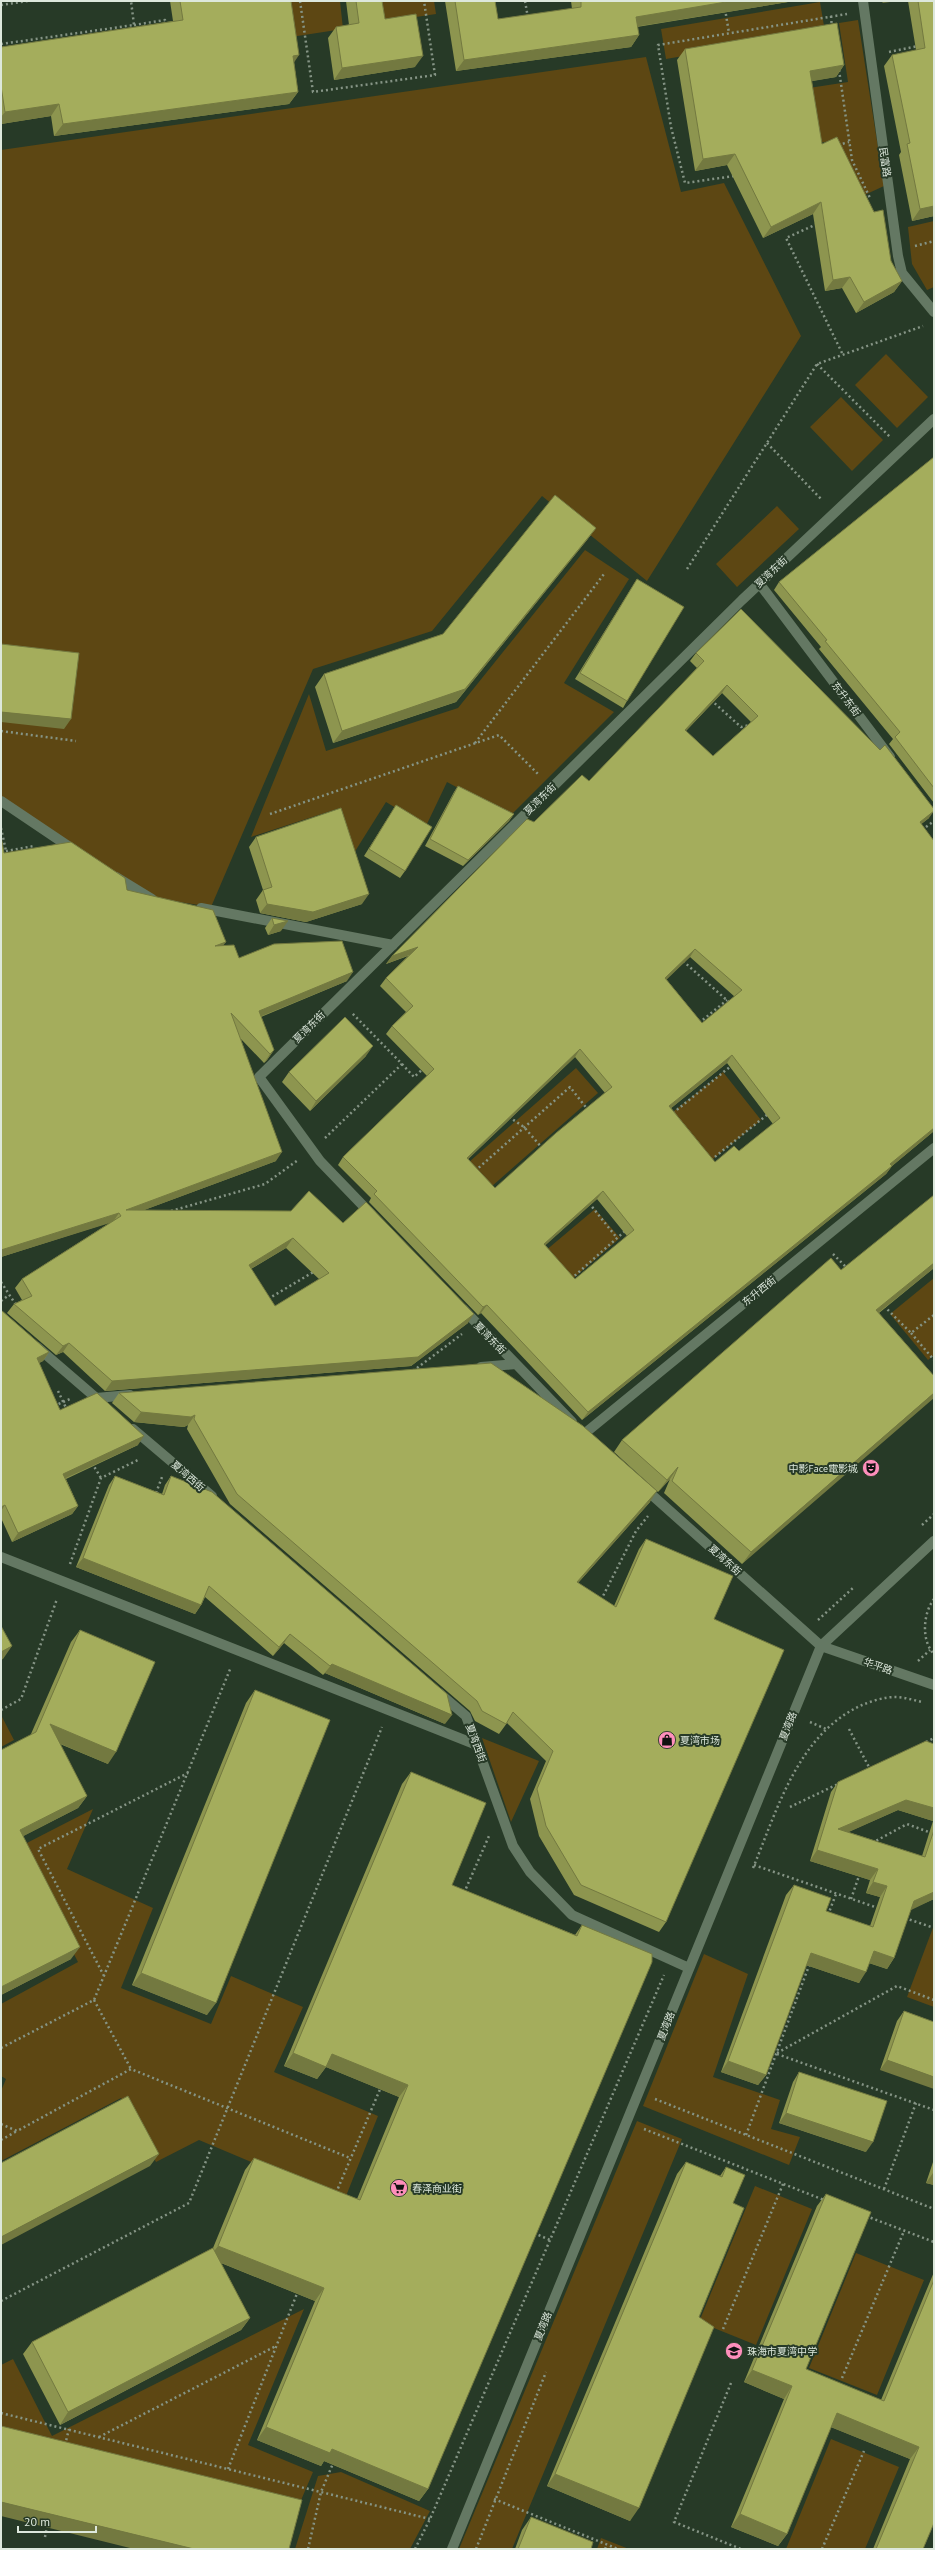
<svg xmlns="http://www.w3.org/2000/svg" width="935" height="2550" font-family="'PT Sans','Noto Sans SC',sans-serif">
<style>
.green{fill:#5d4713}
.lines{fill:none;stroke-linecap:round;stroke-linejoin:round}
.path{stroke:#859485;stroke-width:2.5;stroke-dasharray:2 3;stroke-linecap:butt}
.minor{stroke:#647863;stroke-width:10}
.wall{fill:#8d954f;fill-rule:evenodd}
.shaded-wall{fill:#737940}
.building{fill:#a4ad5c;stroke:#737940;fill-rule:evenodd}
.labels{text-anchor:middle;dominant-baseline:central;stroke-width:4;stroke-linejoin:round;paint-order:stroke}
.street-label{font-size:10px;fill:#dde8dc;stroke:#273a27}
.poi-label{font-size:10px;fill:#dde8dc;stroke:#273a27;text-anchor:start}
</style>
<rect width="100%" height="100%" fill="#273a27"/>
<path class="green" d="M286 1H340L343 29 291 37Z
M380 1H434L436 14 383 22Z
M820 2 825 32 666 59 661 29Z
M858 20 884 186 858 198 831 141 818 143 809 88 848 82 839 23Z
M646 57 681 192 724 183 801 336 647 581 542 496 432 631 313 669 211 907 149 897 1 799V150Z
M934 221V287L927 290 912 264 908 227Z
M886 354 928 397 897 428 855 385Z
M841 397 883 440 852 471 810 427Z
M777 506 799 529 737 587 716 564Z
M585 550 629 579 564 683 614 712 510 816 447 782 426 826 386 802 354 853 340 808 251 837 309 694 326 751 458 708Z
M576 1068 598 1093 491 1187 469 1162Z
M723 1072 761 1120 708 1163 669 1115Z
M595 1209 620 1238 569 1282 544 1252Z
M934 1278V1355L928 1360 890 1314Z
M1 1715 14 1740 1 1747Z
M482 1738 539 1761 511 1822Z
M93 1809 67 1869 153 1908 121 1988 211 2024 231 1976 303 2007 274 2072 378 2116 344 2201 199 2140 156 2162 121 2098 1 2161V2091L6 2079 1 2076V2004L78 1962 19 1847Z
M934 1925V2007L907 1997Z
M704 1954 748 1974 713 2077 780 2100 771 2129 800 2137 789 2165 643 2106Z
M637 2121 682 2139 512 2549H459Z
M755 2186 812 2209 756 2345 699 2322Z
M856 2253 924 2280 877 2395 809 2368Z
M304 2309 248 2445 313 2472 299 2505 1 2434V2365L13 2359 52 2436Z
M831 2439 899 2467 865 2549H786Z
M341 2472 430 2511 410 2549H295L318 2476Z
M601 2538 629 2549H597Z"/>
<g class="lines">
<path class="path" d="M300 1 313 92 435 75 424 1
M525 1 528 18
M1 5 28 1
M725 9 729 33
M831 16 832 28
M134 25 165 20 166 24
M1 44 134 25 131 1
M889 52 918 46
M839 70 852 160 870 198
M838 145 849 142
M734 176 685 183 671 127 658 45 847 14
M817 224 786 238 843 355
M915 246 934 241
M817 364 890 437
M767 443 822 500
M687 569 817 364 923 326
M711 700 741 727 750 725
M1 731 76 741
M475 743 604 574
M270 814 499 735 539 775
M1 828 6 851
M922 830 934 821
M1 852 34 846
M683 961 730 1003
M699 1023 727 1000
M402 1064 414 1077 424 1068
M673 1113 731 1066
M509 1117 524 1127 543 1149
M325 1138 402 1064 351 1012
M711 1160 768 1114
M475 1171 570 1087 588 1110
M589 1203 617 1238
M171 1211 265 1184 298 1160
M833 1254 847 1268
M571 1279 625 1231
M1 1282 16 1305
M268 1299 315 1271
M1 1301 9 1295
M884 1306 911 1333 934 1315
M911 1333 934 1360
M413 1371 462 1334
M58 1391 67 1410
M54 1406 70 1399
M92 1463 101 1478
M156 1493 162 1477
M922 1525 934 1514
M70 1564 101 1478 140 1459
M934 1599C923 1613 921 1641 934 1654
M601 1600 636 1531 648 1516
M818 1620 854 1587
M918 1661 930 1650
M1 1710 21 1699 57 1599
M810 1722 826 1729
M849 1729 870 1769
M926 1742 934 1738
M790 1807 838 1784
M872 1843 907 1824 934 1834
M754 1865 878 1908
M753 1868C778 1808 798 1734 862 1705 872 1701 884 1697 895 1697 904 1697 913 1700 922 1702
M464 1893 489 1836
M851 1899 860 1873
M828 1915 836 1894
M905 1918 934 1928
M104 1976 38 1849 188 1773
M94 2000 131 2069
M1 2048 94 2000 231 1667
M777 2053 897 1986 934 2000
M777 2054 934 2110
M655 2099 934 2209
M1 2124 17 2131 131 2069 350 2158
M644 2129 824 2200
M746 2135 810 1963
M1 2140 17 2131
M884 2189 916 2103
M336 2193 381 2087
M866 2216 934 2242
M534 2233 550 2240
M1 2301 189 2203 382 1727
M723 2329 783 2184
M842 2378 904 2231
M731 2383 674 2522 741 2549
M1 2413 430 2519
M99 2437 276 2346
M65 2445 69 2429
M228 2469 298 2291
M494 2499 618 2549
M45 2537 47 2526
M308 2549 321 2492 334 2461
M415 2549 430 2519 664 1975
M476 2549 546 2372
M605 2549 607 2545
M822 2549 864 2451"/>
<path class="minor" d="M863 1 898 256 902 273 934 312
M759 583 890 757
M1 801 74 850
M116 877 152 899
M201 908 393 945
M371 1214 320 1161 259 1077 742 600 934 419
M463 1309 572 1422
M37 1347 102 1403
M481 1367 516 1364
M96 1398 130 1395
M133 1429 212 1496
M584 1434 934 1148
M643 1487 821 1646 934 1685
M1 1557 477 1745
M439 1693 466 1716 513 1846 530 1872 572 1915 689 1968
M452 2549 821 1646 934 1541"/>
</g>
<path class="wall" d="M170 1H291L294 63 298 92 289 104 54 136 51 116 1 124V47L173 21Z
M346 1H382L385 19 415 67 334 80 328 38 336 27 349 25Z
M445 1H495L498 19 572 9 571 1H794L637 27 639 35 631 47 456 71Z
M908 1H934V216L912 221 899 155 901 152 884 66 892 55 916 50Z
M685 49 844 65 836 77 811 81 822 144 891 261 902 281 894 292 856 313 842 288 825 291 813 214 763 238 727 165 695 171 677 60Z
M934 457V803L889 744 893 739 819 649 821 647 774 590 779 582Z
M596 528 587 540 456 702 333 743 315 687 324 674 443 634Z
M637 579 627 701 623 708 575 679Z
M696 653 929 818 921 824 934 841V1131L892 1166 886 1174 582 1420 481 1313 478 1315 369 1202 371 1198 338 1165 343 1157 427 1076 386 1034 392 1026 406 1012 380 986 386 978 408 956 386 964 392 956 534 822 589 781 697 668 690 661ZM722 693 751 722 713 756 686 731ZM690 957 735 997 702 1023 666 979ZM575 1057 605 1093 495 1188 468 1159ZM727 1063 773 1124 739 1151 715 1162 671 1108ZM597 1199 627 1236 575 1279 545 1245Z
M458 786 514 814 509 821 463 866 425 846 454 792Z
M396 805 405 871 400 878 364 856Z
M1 836 4 853 127 890 223 946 239 958 347 981 261 1017 274 1050 267 1060 264 1063 241 1039 276 1161 144 1210 343 1223 468 1323 411 1366 105 1391 63 1352 56 1355 7 1313 14 1304 22 1300 15 1288 22 1279 111 1222 1 1257ZM286 1248 319 1279 275 1306 251 1269Z
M256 837 362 904 306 922 260 913 256 900 263 890 249 847Z
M272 918 281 931 268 935 265 928Z
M366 1056 310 1111 282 1082 289 1072Z
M934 1268 879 1313 934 1376 742 1564 664 1493 670 1479 658 1492 614 1452 622 1440 841 1270Z
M1 1310 49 1352 43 1361 39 1363 60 1410 138 1445 66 1479 78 1506 72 1514 12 1542 1 1518Z
M119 1393 650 1502 578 1583 614 1606 639 1549 646 1539 714 1619 666 1922 659 1932 574 1895 539 1836 530 1799 546 1761 507 1723 499 1734 475 1721 470 1711 230 1504 187 1429 188 1425 184 1427 134 1422 112 1403Z
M115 1476 162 1494 165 1485 171 1476 445 1724 325 1673 323 1675 284 1643 273 1656 205 1597 201 1605 195 1614 76 1567 109 1485Z
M80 1630 108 1764 60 1744 87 1796 78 1808 23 1836 71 1959 1 1995 31 1734 71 1642Z
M255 1690 207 2015 132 1985 246 1703Z
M934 1744V1899L911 1909 894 1958 887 1969 869 1963 859 1983 806 1965 766 2075 758 2085 721 2072 786 1895 794 1885 826 1911 870 1926 880 1897 866 1893 870 1880 810 1861 831 1792 838 1782ZM898 1810 933 1821 922 1856 848 1832Z
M411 1772 452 1885 575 1935 582 1925 428 2489 419 2501 324 2461 321 2466 257 2440 315 2301 221 2263 250 2318 241 2330 60 2425 23 2354 32 2342 213 2248 245 2170 254 2158 357 2199 399 2097 326 2067 317 2079 284 2066 402 1784Z
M904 2011 934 2022 880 2070 897 2021Z
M799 2072 866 2152 779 2123 793 2082Z
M934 2159V2185L926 2183Z
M686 2162 720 2176 726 2167 733 2203 699 2317 630 2521 547 2486 677 2174Z
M826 2194 806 2369 881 2400 934 2272V2523L923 2549H873L910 2459 831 2427 787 2534 778 2546 731 2527 784 2399 744 2382 817 2206Z
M531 2517 591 2549H515L522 2530Z"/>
<path class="shaded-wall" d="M732 1H794L628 28 636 17Z
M884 1H898L882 3Z
M639 35 631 47 456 71 464 60Z
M299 55 291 67 293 56Z
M423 56 415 67 334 80 342 68Z
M844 65 836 77 802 83 810 71Z
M298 92 289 104 54 136 63 124Z
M59 104 51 116 1 124V117L5 112Z
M735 154 727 165 695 171 703 159Z
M821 202 813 214 763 238 771 227Z
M934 206V216L912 221 920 209Z
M850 277 842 288 825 291 833 280Z
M902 281 894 292 856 313 864 302Z
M596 528 587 540 456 702 333 743 342 731Z
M727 685 722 693 679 738 685 730Z
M1 712 71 719 64 729 1 722Z
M934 811 929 818 914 830 920 822Z
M514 814 509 821 463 866 468 860Z
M369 894 362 904 306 922 260 913 267 904Z
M288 921 281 931 268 935 274 925Z
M226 942 219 951 215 946Z
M418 947 412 954 386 964 392 956Z
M695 949 690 957 660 986 665 978Z
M353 972 347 981 252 1020 259 1011Z
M373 1046 366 1056 310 1111 316 1101Z
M580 1049 575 1057 461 1166 467 1158Z
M274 1050 267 1060 264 1063 270 1054Z
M732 1055 727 1063 664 1114 669 1106Z
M934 1128V1131L886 1171 892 1166 886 1174 582 1420 588 1412Z
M282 1152 276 1161 120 1219 126 1210Z
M603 1191 597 1199 538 1252 544 1244Z
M119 1213 113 1222 1 1257V1250Z
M293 1238 286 1248 242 1274 249 1265Z
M934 1263V1268L868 1321 876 1310Z
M487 1305 481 1313 478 1315 483 1307Z
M474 1314 468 1323 411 1366 105 1391 112 1381Z
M69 1343 63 1352 56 1355 63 1346Z
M49 1352 43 1361 31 1367 37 1358Z
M934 1393V1398L742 1564 751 1552Z
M141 1412 195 1415 188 1425 184 1427 134 1422Z
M144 1436 138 1445 57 1482 63 1474Z
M678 1467 670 1479 658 1492 667 1480Z
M657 1491 650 1502 570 1592 577 1582Z
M5 1505 1 1511V1507Z
M78 1506 72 1514 12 1542 18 1533Z
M83 1558 201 1605 195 1614 76 1567Z
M290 1634 284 1643 273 1656 279 1647Z
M12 1646 3 1659 1 1660V1652Z
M332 1664 452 1715 445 1724 325 1673 323 1675Z
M50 1724 116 1752 108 1764 42 1736Z
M87 1796 78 1808 12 1842 20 1830Z
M906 1800 934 1808V1819L933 1821 898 1810 831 1840 838 1829Z
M817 1850 878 1869 870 1880 810 1861Z
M873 1882 887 1886 880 1897 866 1893Z
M934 1892V1899L907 1912 914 1901Z
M80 1947 71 1959 1 1995V1987Z
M874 1951 894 1958 887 1969 866 1962Z
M811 1953 866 1972 859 1983 803 1964Z
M141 1973 216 2003 207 2015 132 1985Z
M293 2053 332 2054 408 2085 399 2097 326 2067 317 2079 284 2066Z
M887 2060 934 2077V2089L880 2070Z
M728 2061 766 2075 758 2085 721 2072Z
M786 2113 873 2142 866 2152 779 2123Z
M159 2154 150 2166 1 2245V2237Z
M933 2173H934V2185L926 2183Z
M218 2246 324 2288 315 2301 209 2258Z
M250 2318 241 2330 60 2425 68 2412Z
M752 2370 792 2386 784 2399 744 2382Z
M837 2413 919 2447 910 2459 828 2426Z
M266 2427 332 2449 428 2489 419 2501 324 2461 321 2466 257 2440Z
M555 2474 639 2508 630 2521 547 2486Z
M1 2502 194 2549H134L1 2516Z
M740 2514 787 2534 778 2546 731 2527Z"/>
<path class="building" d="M180 1H291L299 55 293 56 298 92 63 124 59 104 5 112 1 86V47L183 20Z
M356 1H382L385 19 416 14 423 56 342 68 336 27 359 23Z
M455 1H495L498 19 581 7V1H732L636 17 639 35 464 60Z
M918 1H934V206L920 209 907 144 910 143 892 55 925 48Z
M837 23 844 65 810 71 822 144 837 137 874 212 883 210 891 261 902 281 864 302 850 277 833 280 821 202 771 227 735 154 703 159 685 49Z
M934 457V788L895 737 900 732 825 641 827 640 779 582Z
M555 495 596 528 465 689 342 731 324 674 443 634Z
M637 579 684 607 627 701 580 673Z
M741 609 880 750 885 745 934 809V811L920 822 934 841V1128L890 1164 892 1166 588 1412 487 1305 483 1307 374 1194 377 1191 343 1157 434 1069 392 1026 413 1006 386 978 418 947 392 956 527 819 534 822 582 775 589 781 704 661 696 653ZM727 685 758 716 713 756 685 730ZM695 949 742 990 702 1023 665 978ZM580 1049 612 1087 556 1133 495 1188 467 1158ZM732 1055 780 1118 739 1151 734 1146 715 1162 669 1106ZM603 1191 634 1230 575 1279 544 1244Z
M1 644 79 653 71 719 1 712Z
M458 786 514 814 468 860 430 839Z
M396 805 432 827 405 871 369 849Z
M341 808 369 894 313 912 267 904 263 890 272 887 256 837Z
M1 836 4 853 71 842 125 878 127 890 213 910 226 942 215 946 234 945 239 958 274 944 342 941 353 972 259 1011 274 1050 270 1054 231 1013 282 1152 126 1210 291 1211 309 1191 343 1223 366 1202 474 1314 418 1357 112 1381 69 1343 63 1346 14 1304 32 1296 22 1279 121 1216 119 1213 1 1250ZM293 1238 329 1273 275 1306 249 1265Z
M272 918 288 921 274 925Z
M345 1017 373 1046 316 1101 289 1072Z
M934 1195V1263L876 1310 934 1376V1393L751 1552 672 1481 678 1467 667 1480 622 1440 831 1258 841 1270Z
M1 1310 49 1352 37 1358 60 1410 97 1393 144 1436 63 1474 78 1506 18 1533 5 1505 1 1507Z
M491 1363 583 1426 657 1491 577 1582 616 1607 646 1539 733 1576 714 1619 784 1650 666 1922 581 1885 546 1826 537 1789 553 1751 513 1712 506 1724 482 1711 477 1701 237 1494 194 1419 195 1415 191 1417 141 1412 119 1393Z
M115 1476 164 1495 171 1476 212 1492 447 1694 452 1715 332 1664 330 1666 290 1634 279 1647 209 1586 201 1605 83 1558Z
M1 1626 12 1646 1 1652Z
M80 1630 155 1662 116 1752 50 1724 87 1796 20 1830 80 1947 1 1987V1750L36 1732Z
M255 1690 330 1720 216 2003 141 1973Z
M926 1741 934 1744V1808L906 1800 838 1829 925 1857 934 1830V1892L914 1901 894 1958 874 1951 866 1972 811 1953 766 2075 728 2061 794 1885 831 1898 826 1911 873 1927 887 1886 873 1882 878 1869 817 1850 838 1782Z
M411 1772 486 1803 452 1885 577 1936 582 1925 652 1954V1962L428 2489 332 2449 330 2453 266 2427 324 2288 218 2246 254 2158 360 2200 408 2085 332 2054 326 2067 293 2053Z
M904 2011 934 2022V2077L887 2060Z
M799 2072 887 2101 873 2142 786 2113Z
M128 2096 159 2154 1 2237V2163Z
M686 2162 722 2177 726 2167 745 2175 733 2203 744 2208 699 2317 714 2327 639 2508 555 2474Z
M826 2194 871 2212 806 2369 884 2401 934 2280V2523L923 2549H876L919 2447 837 2413 787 2534 740 2514 792 2386 752 2370Z
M213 2248 250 2318 68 2412 32 2342Z
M1 2426 302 2500 289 2549H194L1 2502Z
M531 2517 593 2542 591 2549H518Z"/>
<defs>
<symbol id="theatre-disc" viewBox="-11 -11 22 22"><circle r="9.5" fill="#fe8ebb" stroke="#273a27"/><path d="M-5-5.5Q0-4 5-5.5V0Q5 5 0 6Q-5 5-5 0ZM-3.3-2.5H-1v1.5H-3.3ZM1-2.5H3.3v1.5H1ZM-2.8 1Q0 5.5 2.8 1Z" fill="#111"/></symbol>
<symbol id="shop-disc" viewBox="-11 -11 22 22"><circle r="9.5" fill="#fe8ebb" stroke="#273a27"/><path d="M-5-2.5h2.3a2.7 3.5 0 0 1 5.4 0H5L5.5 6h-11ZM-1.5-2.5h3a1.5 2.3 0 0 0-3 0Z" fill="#111"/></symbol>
<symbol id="supermarket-disc" viewBox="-11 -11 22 22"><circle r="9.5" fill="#fe8ebb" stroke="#273a27"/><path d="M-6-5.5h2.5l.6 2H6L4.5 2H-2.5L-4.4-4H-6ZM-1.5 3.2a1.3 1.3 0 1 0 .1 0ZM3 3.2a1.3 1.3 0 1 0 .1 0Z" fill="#111"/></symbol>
<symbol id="school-disc" viewBox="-11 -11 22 22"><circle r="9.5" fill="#fe8ebb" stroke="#273a27"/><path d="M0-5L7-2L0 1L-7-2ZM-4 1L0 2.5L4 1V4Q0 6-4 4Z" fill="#111"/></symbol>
</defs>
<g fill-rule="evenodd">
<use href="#theatre-disc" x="861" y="1458" width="20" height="20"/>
<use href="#shop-disc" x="657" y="1730" width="20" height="20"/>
<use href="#supermarket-disc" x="389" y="2178" width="20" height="20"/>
<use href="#school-disc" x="724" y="2341" width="20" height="20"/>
</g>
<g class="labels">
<g class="street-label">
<text transform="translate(885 162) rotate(82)">民富路</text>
<text transform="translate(771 572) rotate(-43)">夏湾东街</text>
<text transform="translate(846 699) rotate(53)">东升东街</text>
<text transform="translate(540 799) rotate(-44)">夏湾东街</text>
<text transform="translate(309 1027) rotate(-45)">夏湾东街</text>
<text transform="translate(759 1291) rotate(-39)">东升西街</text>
<text transform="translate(490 1338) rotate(46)">夏湾东街</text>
<text transform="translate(188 1476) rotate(41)">夏湾西街</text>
<text transform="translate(725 1560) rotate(42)">夏湾东街</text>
<text transform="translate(878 1666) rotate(19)">华平路</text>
<text transform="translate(788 1726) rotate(-68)">夏湾路</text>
<text transform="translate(476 1743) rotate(70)">夏湾西街</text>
<text transform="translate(666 2026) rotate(-68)">夏湾路</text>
<text transform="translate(543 2326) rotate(-68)">夏湾路</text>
</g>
<g class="poi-label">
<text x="858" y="1468" text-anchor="end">中影Face電影城</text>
<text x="680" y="1740">夏湾市场</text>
<text x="412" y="2188">春泽商业街</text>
<text x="747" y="2351">珠海市夏湾中学</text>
</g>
</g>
<rect width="935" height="2550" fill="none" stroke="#dde8dc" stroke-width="4"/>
<path d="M18 2526v6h78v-6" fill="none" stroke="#dde8dc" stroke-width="2"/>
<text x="24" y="2526" font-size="12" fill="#dde8dc" stroke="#273a27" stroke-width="3" paint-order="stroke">20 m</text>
</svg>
